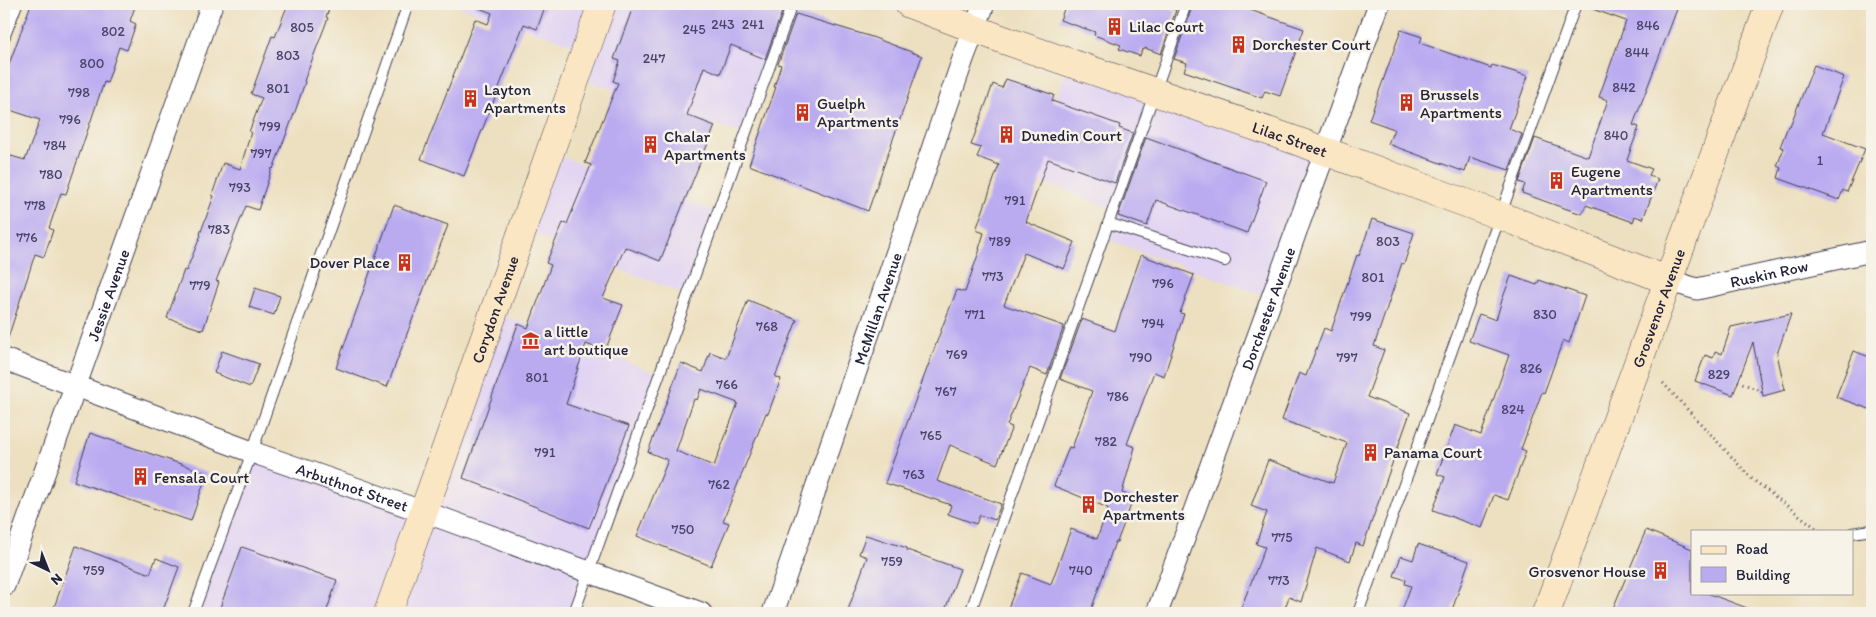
<svg xmlns="http://www.w3.org/2000/svg" width="1876" height="617" font-family="Itim,sans-serif">
<style>
.built{fill:#e2d4f3}
.building{fill:#baabf1;fill-rule:evenodd}
.lines{fill:none;stroke-linecap:round;stroke-linejoin:round}
.lane-casing{stroke:#403e4f;stroke-width:12}
.street-casing{stroke:#403e4f;stroke-width:23}
.secondary-casing{stroke:#403e4f;stroke-width:29}
.path{stroke:#403e4f;stroke-width:3;stroke-dasharray:1 4;stroke-linecap:butt}
.lane{stroke:#fff;stroke-width:10}
.street{stroke:#fff;stroke-width:21}
.secondary{stroke:#fbe6c4;stroke-width:28}
.labels{text-anchor:middle;dominant-baseline:central;stroke-width:5;stroke-linejoin:round;paint-order:stroke}
.number-label{font-size:14px;fill:#484468}
.poi-label{font-size:16px;fill:#22223b;stroke:#f7f3e8;text-anchor:start}
.street-label{font-size:16px;fill:#22223b;stroke:#f7f3e8}
</style>
<rect width="100%" height="100%" fill="#f7f3e8"/>
<filter id="ink" filterUnits="userSpaceOnUse"><feTurbulence type="fractalNoise" baseFrequency=".02" numOctaves="2"/><feDisplacementMap in="SourceGraphic" scale="10" xChannelSelector="R" yChannelSelector="G"/><feConvolveMatrix kernelMatrix="1 2 1 2 8 2 1 2 1" color-interpolation-filters="sRGB"/></filter>
<filter id="wash" filterUnits="userSpaceOnUse"><feTurbulence type="fractalNoise" baseFrequency=".0096" numOctaves="4" result="noise"/><feDisplacementMap in="SourceGraphic" scale="20" xChannelSelector="R" yChannelSelector="G"/><feGaussianBlur stdDeviation="1.12" result="paint"/><feColorMatrix in="noise" values="0 0 0 0 0 0 0 0 0 0 0 0 0 0 0 0 0 1.4 0 .05"/><feComposite in="paint" operator="in"/></filter>
<g filter="url(#wash)">
<rect width="100%" height="100%" fill="#ede0c0"/>
<path class="built" d="M450 4H792L745 135 577 77 586 50 552 37Z
M1069 62 1325 152 1272 298 1103 238 1113 209 1029 177Z
M550 153 718 212 688 296 523 230Z
M493 312 659 374 574 613H193L252 452 413 510Z"/>
<g id="blocks">
<path class="building" d="M31 4H136L130 21 136 24 127 50 119 47 107 83 104 82 66 194 61 193 49 228 53 230 44 257 35 254 8 338 4 337V154L25 160 40 120 4 108V78Z
M288 4H331L326 17 328 18 304 81 305 82 296 109 273 169 272 168 258 210 246 206 216 281 219 282 203 330 167 318 184 270 186 271 201 235 200 234 214 196 212 195 223 163 240 169 251 132H249L262 98 251 94 272 36 275 37Z
M475 4H546L537 29 524 24 464 176 421 159 475 19 488 24 492 13 474 6Z
M634 4H765L783 9 765 59 731 45 720 74 704 67 687 115 715 126 660 261 625 247 603 298 623 305 605 351 586 344 566 404 629 426 589 528 463 478 518 324 528 328 551 265 546 263 563 223 567 224 591 165 585 163 618 83 613 81 620 61 614 59Z
M1066 4H1158L1176 10 1161 54 1145 48 1144 50 1142 49 1140 56 1119 49 1121 45 1094 35 1095 32 1060 20Z
M1193 4H1233L1304 29 1280 96 1265 91 1262 98 1184 71 1187 63 1174 59Z
M1584 4H1679L1633 125 1639 127 1627 160 1652 169 1649 175 1658 179 1643 219 1635 216 1633 222 1586 205 1582 214 1558 206 1522 193 1525 184 1519 182 1535 138 1588 157 1608 100 1599 97 1626 21 1584 6Z
M796 14 872 37 922 56 868 211 749 165 776 87H774L781 65 778 64Z
M1401 30 1422 37 1420 43 1491 68 1492 65 1528 76 1509 129 1522 134 1509 170 1470 157 1465 172 1388 144 1394 129 1369 120Z
M1814 65 1844 77 1823 133 1865 149 1847 192 1843 190 1839 200 1778 178 1781 168 1777 166 1784 148 1780 147 1788 126H1790Z
M1006 79 1054 95 1052 101 1120 125 1119 128 1133 133 1115 183 1048 159 1026 222 1075 242 1064 269 1024 253 1004 305 1064 326 1047 375 1030 368 1007 425 1012 427 997 464 950 445 937 481 1001 504 995 520 980 515 976 524 948 514 951 505 885 483 943 325 957 290 965 292 980 249H979L984 233 976 230 999 165 977 157 981 148 971 145 993 84 1002 88Z
M1146 137 1266 181 1247 233 1156 200 1147 226 1118 216Z
M394 205 448 225 387 387 336 368Z
M1372 219 1414 233 1404 264 1402 263 1374 346 1384 350 1367 397 1410 413 1363 546 1356 543 1350 561 1317 548 1301 602 1289 597 1283 613H1239L1265 547 1256 544 1267 512 1251 506 1268 460 1333 483 1347 443 1282 420 1299 373 1306 376 1324 328 1331 331 1357 255 1359 256Z
M1141 255 1194 275 1180 313 1184 314 1164 376 1154 372 1127 444 1135 447 1122 493 1134 497 1117 542H1115L1090 613H1006L1022 573 1051 584 1071 529 1097 539 1108 508 1054 486 1069 447 1072 448 1092 391 1060 379 1082 319 1115 331Z
M1511 276 1537 285 1539 280 1585 296 1569 343 1563 340 1544 393 1542 392 1521 449 1526 451 1508 500 1494 495 1482 528 1433 510 1445 477 1437 474 1455 425 1481 435 1509 355 1469 341 1479 314 1496 320 1502 300Z
M255 288 280 296 274 315 249 307Z
M748 300 797 320 775 377 781 379 768 414 766 413 723 521 729 523 711 566 637 536 668 460 648 452 681 363 703 372 710 352 726 358ZM701 389 738 403 714 466 676 451 694 399 697 400Z
M1791 314 1777 354 1785 390 1763 396 1753 342 1733 395 1695 381 1705 355 1713 358 1715 351 1722 354 1731 327Z
M222 351 259 364 250 387 214 373Z
M1854 351 1872 358V410L1836 397Z
M90 433 207 473 191 521 74 481Z
M1646 530 1692 549V593H1707L1755 611V613H1611Z
M866 535 907 548V550L960 569 944 613H847L867 557 859 554Z
M1418 544 1469 561 1451 613H1401L1411 586 1405 584 1406 580 1394 576 1401 556 1413 560Z
M76 546 150 574 156 558 179 567 162 613H52Z
M242 547 337 580 326 613H218Z"/>
</g>
</g>
<g filter="url(#ink)">
<use href="#blocks" fill-opacity="0" stroke="#403e4f" stroke-width="1"/>
<g class="lines">
<defs>
<path id="lane" d="M4 38 17 4
M1108 223 1225 261
M1852 533 1872 530
M193 613 252 452 408 4
M574 613 792 4
M970 613 1186 4
M1358 613 1576 4"/>
<g id="street">
<path id="s1" d="M1667 280 1697 289 1872 251"/>
<path id="s2" d="M4 359 252 452 447 520 701 613"/>
<path id="s3" d="M4 586 212 4"/>
<path id="s4" d="M773 613 963 59 984 4"/>
<path id="s5" d="M1157 613 1379 4"/>
</g>
<g id="secondary">
<path id="s6" d="M909 4 1004 40 1297 141 1501 216 1667 280"/>
<path id="s7" d="M388 613 602 4"/>
<path id="s8" d="M1546 613 1770 4"/>
</g>
</defs>
<use href="#lane" class="lane-casing"/>
<use href="#street" class="street-casing"/>
<use href="#secondary" class="secondary-casing"/>
<path class="path" d="M1738 381 1762 392
M1663 383 1752 479 1820 531"/>
<use href="#lane" class="lane"/>
<use href="#street" class="street"/>
<use href="#secondary" class="secondary"/>
</g>
</g>
<defs>
<symbol id="building-bare" viewBox="-9 -9 18 18"><path d="M-4-6H4V6H1V3H-1V6H-4ZM-2.5-4.3h1.7v1.8h-1.7ZM.8-4.3h1.7v1.8H.8ZM-2.5-1h1.7V.8h-1.7ZM.8-1h1.7V.8H.8Z" fill="#c8321e" stroke="#f7f3e8" stroke-width="2.5" paint-order="stroke"/></symbol>
<symbol id="museum-bare" viewBox="-9 -9 18 18"><path d="M0-6L6-3V-2H-6V-3ZM-5-1h2V3h-2ZM-1-1h2V3h-2ZM3-1h2V3H3ZM-6 4H6V6H-6Z" fill="#c8321e" stroke="#f7f3e8" stroke-width="2.5" paint-order="stroke"/></symbol>
</defs>
<g fill-rule="evenodd">
<use href="#building-bare" x="1102" y="14" width="25" height="25"/>
<use href="#building-bare" x="1226" y="32" width="25" height="25"/>
<use href="#building-bare" x="458" y="86" width="25" height="25"/>
<use href="#building-bare" x="1394" y="90" width="25" height="25"/>
<use href="#building-bare" x="790" y="100" width="25" height="25"/>
<use href="#building-bare" x="994" y="122" width="25" height="25"/>
<use href="#building-bare" x="638" y="132" width="25" height="25"/>
<use href="#building-bare" x="1544" y="168" width="25" height="25"/>
<use href="#building-bare" x="392" y="250" width="25" height="25"/>
<use href="#museum-bare" x="518" y="328" width="25" height="25"/>
<use href="#building-bare" x="1358" y="440" width="25" height="25"/>
<use href="#building-bare" x="128" y="464" width="25" height="25"/>
<use href="#building-bare" x="1076" y="492" width="25" height="25"/>
<use href="#building-bare" x="1648" y="558" width="25" height="25"/>
</g>
<g class="labels">
<g class="number-label">
<text x="723" y="24">243</text>
<text x="753" y="24">241</text>
<text x="1648" y="25">846</text>
<text x="302" y="27">805</text>
<text x="694" y="29">245</text>
<text x="113" y="31">802</text>
<text x="1637" y="52">844</text>
<text x="288" y="55">803</text>
<text x="654" y="58">247</text>
<text x="92" y="63">800</text>
<text x="1624" y="87">842</text>
<text x="278" y="88">801</text>
<text x="79" y="92">798</text>
<text x="70" y="119">796</text>
<text x="270" y="126">799</text>
<text x="1616" y="135">840</text>
<text x="55" y="145">784</text>
<text x="261" y="153">797</text>
<text x="1820" y="160">1</text>
<text x="51" y="174">780</text>
<text x="240" y="187">793</text>
<text x="1015" y="200">791</text>
<text x="35" y="205">778</text>
<text x="219" y="229">783</text>
<text x="27" y="237">776</text>
<text x="1000" y="241">789</text>
<text x="1388" y="241">803</text>
<text x="993" y="276">773</text>
<text x="1373" y="277">801</text>
<text x="1163" y="283">796</text>
<text x="200" y="285">779</text>
<text x="975" y="314">771</text>
<text x="1545" y="314">830</text>
<text x="1361" y="316">799</text>
<text x="1153" y="323">794</text>
<text x="767" y="326">768</text>
<text x="957" y="354">769</text>
<text x="1141" y="357">790</text>
<text x="1347" y="357">797</text>
<text x="1531" y="368">826</text>
<text x="1719" y="374">829</text>
<text x="537" y="377">801</text>
<text x="727" y="384">766</text>
<text x="946" y="391">767</text>
<text x="1118" y="396">786</text>
<text x="1513" y="409">824</text>
<text x="931" y="435">765</text>
<text x="1106" y="441">782</text>
<text x="545" y="452">791</text>
<text x="914" y="474">763</text>
<text x="719" y="484">762</text>
<text x="683" y="529">750</text>
<text x="1282" y="537">775</text>
<text x="892" y="561">759</text>
<text x="94" y="570">759</text>
<text x="1081" y="570">740</text>
<text x="1279" y="580">773</text>
</g>
<g class="poi-label">
<text x="1129" y="26">Lilac Court</text>
<text x="1252" y="44">Dorchester Court</text>
<text x="484" y="89">Layton<tspan x="484" dy="18">Apartments</tspan></text>
<text x="1420" y="94">Brussels<tspan x="1420" dy="18">Apartments</tspan></text>
<text x="817" y="103">Guelph<tspan x="817" dy="18">Apartments</tspan></text>
<text x="1021" y="135">Dunedin Court</text>
<text x="664" y="136">Chalar<tspan x="664" dy="18">Apartments</tspan></text>
<text x="1571" y="171">Eugene<tspan x="1571" dy="18">Apartments</tspan></text>
<text x="390" y="262" text-anchor="end">Dover Place</text>
<text x="544" y="331">a little<tspan x="544" dy="18">art boutique</tspan></text>
<text x="1384" y="452">Panama Court</text>
<text x="154" y="477">Fensala Court</text>
<text x="1103" y="496">Dorchester<tspan x="1103" dy="18">Apartments</tspan></text>
<text x="1646" y="571" text-anchor="end">Grosvenor House</text>
</g>
<g class="street-label">
<text stroke="none"><textPath href="#s6" startOffset="404">Lilac Street</textPath></text>
<text stroke="none"><textPath href="#s1" startOffset="105">Ruskin Row</textPath></text>
<text stroke="none"><textPath href="#s3" startOffset="309">Jessie Avenue</textPath></text>
<text stroke="none"><textPath href="#s7" startOffset="322">Corydon Avenue</textPath></text>
<text stroke="none"><textPath href="#s4" startOffset="322">McMillan Avenue</textPath></text>
<text stroke="none"><textPath href="#s8" startOffset="325">Grosvenor Avenue</textPath></text>
<text stroke="none"><textPath href="#s5" startOffset="324">Dorchester Avenue</textPath></text>
<text stroke="none"><textPath href="#s2" startOffset="371">Arbuthnot Street</textPath></text>
</g>
</g>
<rect width="1876" height="617" fill="none" stroke="#f7f3e8" stroke-width="20"/>
<rect x="1691" y="530" width="162" height="65" fill="#f7f3e8" stroke="#a29fa3"/>
<rect x="1701" y="546" width="25" height="8" fill="#fbe6c4" stroke="#a29fa3"/>
<text x="1736" y="554" font-size="15" fill="#22223b">Road</text>
<rect x="1701" y="567" width="25" height="15" fill="#baabf1" stroke="#a29fa3"/>
<text x="1736" y="580" font-size="15" fill="#22223b">Building</text>
<g transform="translate(48 570) rotate(137)" stroke="#f7f3e8" stroke-width="4" paint-order="stroke">
<path d="M0-4L9 19L0 12L-9 19Z" fill="#22223b"/>
<text y="-8" font-size="14" font-weight="bold" text-anchor="middle" fill="#22223b">N</text>
</g>
</svg>
